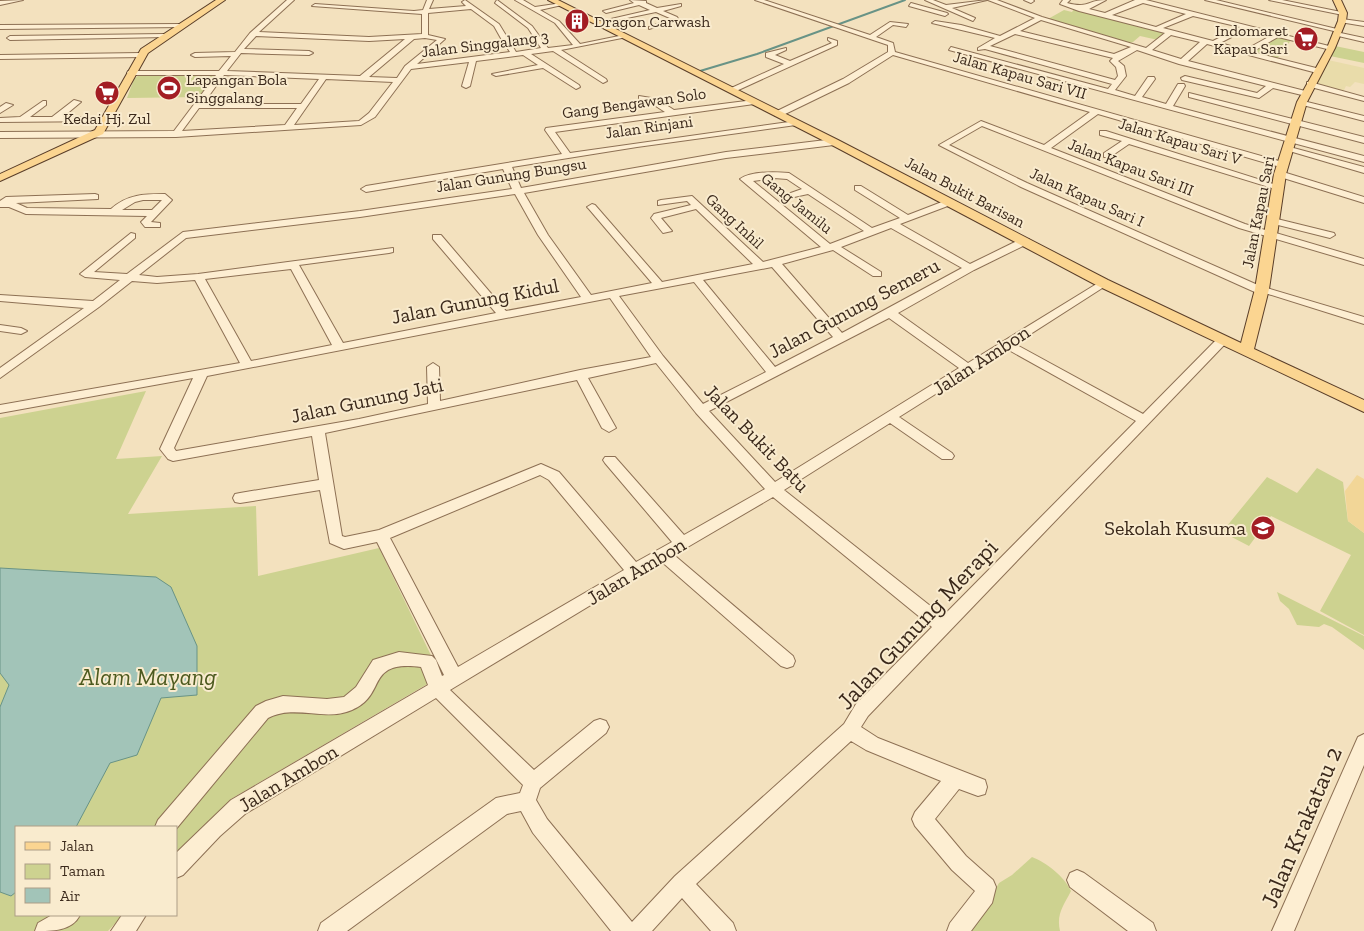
<svg xmlns="http://www.w3.org/2000/svg" width="1364" height="931" font-family="'Zilla Slab',serif">
<style>
.farmland{fill:#e9dcaa}
.green{fill:#cdd290}
.sand{fill:#f2d697}
.water{fill:#a2c4b8;stroke:#689386}
.lines{fill:none;stroke-linecap:round;stroke-linejoin:round}
.stream{stroke:#689386;stroke-width:2}
.minor-casing{stroke:#8d7054;stroke-width:2}
.major-casing{stroke:#5a3e29;stroke-width:2}
.minor{fill:#fdeed2;fill-rule:evenodd}
.major{fill:#fbd591;fill-rule:evenodd}
.labels{text-anchor:middle;dominant-baseline:central;stroke-width:4;stroke-linejoin:round;paint-order:stroke}
.far-poi-label{font-size:16px;fill:#3b291b;stroke:#f9ebce;text-anchor:start}
.far-street-label{font-size:16px;fill:#3b291b;stroke:#f9ebce}
.street-label{font-size:20px;fill:#3b291b;stroke:#f9ebce}
.poi-label{font-size:20px;fill:#3b291b;stroke:#f9ebce;text-anchor:end}
.near-street-label{font-size:24px;fill:#3b291b;stroke:#f9ebce}
.near-park-label{font-size:24px;font-style:italic;fill:#4d5a1f;stroke:#f9ebce}
</style>
<rect width="100%" height="100%" fill="#f3e1be"/>
<path class="farmland" d="M1328 60 1364 68V84L1355 82 1350 87 1346 86 1343 92 1315 84Z"/>
<path class="green" d="M1074 9 1156 31 1167 33 1158 40 1140 36 1133 42 1127 43 1048 19 1064 10 1072 12Z
M1277 35 1292 39 1276 60 1247 52Z
M1335 46 1364 52V63L1330 56Z
M217 74 202 97 127 98 134 79 139 75Z
M146 391 116 459 162 456 128 514 256 506 258 576 379 548 441 676 231 799 176 856V827H16V915H123L108 931H0V418Z
M1317 468 1343 482 1348 521 1364 533V635L1320 611 1351 555 1271 516 1249 546 1222 532 1267 477 1297 493Z
M1277 592 1364 636V650L1332 627 1324 624 1319 627 1297 625 1289 609 1280 601Z
M1032 857C1047 863 1064 876 1071 891 1064 905 1056 914 1060 931H964L990 899 999 883 1012 875Z"/>
<path class="sand" d="M1357 475 1364 479V533L1348 521 1345 491Z"/>
<path class="water" d="M0 568 156 577 171 587 197 646V695L161 698 137 755 110 763 76 827H16V892L11 896 0 892V707L9 685 0 673Z"/>
<g class="lines">
<path class="stream" d="M700 71 757 54 905 0"/>
<defs>
<path id="minor" d="M23 0 0 5V1Z
M287 0H294L259 32 369 37 422 34V14L312 6 315 4 414 11 423 10 427 0H433L429 9 466 6 462 2 465 0 499 24 516 52 541 48 528 28 495 3 497 0 532 26 548 48 573 45 555 23 515 0H523L535 7 562 3V5L540 10 559 21 580 44 624 35 627 37 561 50 606 79 607 81 603 83 553 51 531 54 579 85 580 87 576 89 543 68 496 76 492 74 538 65 523 55 476 61 470 86 466 88 462 86 469 62 411 69 375 117 361 125 176 137 0 138V132L174 131 216 75H131L127 73 128 71H219L231 56 195 57 191 55 195 53 235 52 250 33ZM471 9 494 26 503 42 474 46 472 49 506 46 510 52 417 64 445 39 428 35V13ZM256 36 369 41 405 39 360 76 227 71 241 53 309 55 313 53 309 51 244 49ZM425 38 437 40 405 66 397 78 369 77 414 39ZM224 75 319 79 301 104H203ZM326 79 393 82 369 113 359 121 294 125ZM199 108H297L285 125 182 131Z
M630 0 646 1V3L657 8 681 4V6L663 11 677 17 679 20 649 29V27L672 19 656 12 598 24V22L650 10 639 5 606 13 603 11 634 3Z
M755 0H764L870 35 890 22 908 24 906 27 893 25 876 37 893 43 895 52 1286 163V167H1280L1098 114 1051 148 1245 224 1364 259V265L1239 228 982 126 949 145 1027 183 1260 286 1364 317V324L1265 293H1257L1021 187 939 145 981 121 1044 145 1090 112 893 55 849 83 781 116H775V112L843 79 888 52V45Z
M925 0H933L946 5 987 0 952 8 975 18 973 21Z
M988 0H997L1042 17 1146 48 1165 33 1079 11 1060 4 1063 0H1070L1067 3C1089 9 1087 0 1106 0L1089 9 1105 13 1135 0H1146L1333 47 1331 50 1278 37 1252 52 1320 69 1321 71 1317 73 1207 44 1188 61 1309 92 1310 94 1306 96 1273 88 1259 98 1182 80 1181 78 1185 76 1257 93 1266 86 1179 64 1137 50 1118 61 1124 66 1126 76 1115 90 1135 96 1148 77H1154L1155 79 1142 97 1166 104 1178 84H1184L1185 86 1173 106 1364 156V162L949 50 951 47 1108 89 1112 84 985 49 978 50V48L995 38 932 23 935 21 961 25 1000 36 1035 18ZM1143 3 1186 14 1156 27 1112 15ZM1193 16 1240 27 1213 41 1163 28ZM1041 20 1131 47 1114 54 1020 31ZM1247 29 1272 35 1245 50 1220 43ZM1015 34 1113 58 1110 61 1116 67 1118 76 1115 80 990 46ZM1171 35 1200 42 1181 59 1152 50Z
M1024 0H1033L1034 1 1031 3Z
M1205 0H1216L1341 30 1338 32Z
M1269 0H1282L1346 13 1343 15Z
M911 3 947 13 948 14 945 16 909 6Z
M1342 19 1364 22V26L1340 22Z
M181 24 183 27 0 29V25Z
M1336 32 1364 38V42L1334 35Z
M164 34 166 37 10 40 7 38 10 36Z
M828 38 837 41V45L734 92 727 90 784 64 766 57V53L786 48V50L775 55 790 61 832 43 828 40Z
M141 53 145 55 144 57 0 59V55Z
M1310 82 1364 97V101L1307 86V82Z
M1189 93 1364 137V143L1189 97Z
M639 96 657 99 674 110 754 100 758 102 754 104 555 132 570 153 796 121 800 123 796 125 637 147 512 167 521 188 726 152 834 139 838 142 834 145 726 158 524 193 548 235 591 295 652 283 589 209 587 207 592 204 595 205 662 282 753 264 696 209 661 218 672 231 663 233 651 218 654 214 691 205 687 201 658 205V201L661 200 692 196 763 262 821 247 740 179C751 171 776 172 789 173L872 228 900 218 855 190V186H861L908 215 947 200H953V204L900 224 970 264 1021 239H1029V243L974 270 898 313 968 363 1103 280 1107 281V285L1015 344 1143 414 1218 338 1222 337 1228 341 868 716 861 727 878 738 985 780 987 787 985 794 978 796 959 789 935 819 966 856 993 880 996 887 992 903 971 931H947L950 923 975 891 952 870 915 826 912 819 915 812 941 781 866 750 851 741 696 884 733 923 736 931H711L682 898 652 931H611L533 833 521 811 507 814 347 931H318L321 923 496 798 520 793 523 785 436 698 245 814 220 836 183 875 176 878V853L231 800 428 685 421 667C364 660 388 695 352 710 325 722 295 704 268 718L176 829 155 827 158 820 256 706 266 701 283 696 327 699 344 697 356 687 373 660 399 652 432 656 436 660 442 676 444 675 377 542 344 549 330 543 320 490 240 503 235 502 233 498 235 494 240 493 319 480 312 436 173 461 168 459 160 449 193 378 0 413V405L240 363 195 280 157 283 132 281 99 307 0 378V368L84 308 0 301V295L93 301 120 280 85 277 80 274 131 233 135 234V238L94 272 127 274 183 232 360 211 512 189 503 169 366 192 361 189 366 186 562 154 545 130 546 128 665 112 651 103 639 100ZM774 178 787 179 802 189 785 195V199L808 194 864 231 830 244 753 181ZM515 194 538 235 581 297 506 311 441 235H433V239L496 313 343 343 299 265 389 253 393 252V248L198 274 157 277 139 275 186 238 360 217ZM891 228 962 268 842 333 782 264 833 250 873 276H881V272L841 247ZM772 267 833 337 775 367 703 280ZM291 269 332 345 251 361 205 279ZM694 282 766 372 703 404 663 356 619 296ZM610 298 651 357 580 370 440 401 439 367 433 363 427 367 428 404 359 419 176 451 174 448 207 376ZM889 318 959 368 775 482 709 411ZM1007 349 1136 421 943 616 784 490 890 423 942 459H952L954 456 952 453 899 417ZM656 363 696 413 765 489 684 535 615 457H605L603 460 605 463 672 542 636 562 559 472 541 464 379 530 345 537 342 536 325 433 577 380 602 428 609 432 616 428 588 378ZM540 475 549 480 624 570 458 667 390 538ZM773 497 932 627 856 704 844 724 675 876 632 922 547 819 536 800 540 788 606 733 609 727 606 721 600 719 594 721 534 770 450 690 662 562 781 666 787 668 793 666 795 661 793 656 674 555Z
M74 100 81 102 63 117H107L111 119 107 121 0 122V118L20 117 43 101H46V105L30 117H52Z
M1299 100 1364 116V121L1299 104Z
M6 103 13 105 0 113V107Z
M1100 131H1106L1283 187 1275 189 1129 144 1110 157H1104V153L1122 141 1100 135Z
M1286 146 1364 167V173L1286 150Z
M1277 172H1283L1364 197V203L1277 176Z
M95 194 98 195V199L16 203 27 208 111 209C128 194 144 194 165 194L172 200 151 222 160 223V227H145L141 222 147 216 26 214 9 207H0V201L6 197ZM143 200H162L152 210H122L135 202Z
M1273 218 1334 233 1335 235 1330 238 1270 223 1268 221Z
M0 325 21 328 27 331 21 334 0 331Z
M1364 734V765L1294 931H1272L1358 737Z
M1077 870 1084 873 1153 923 1156 931H1128L1070 887 1067 880 1070 873Z
M52 915H80C72 931 53 931 35 931L38 923Z
M122 915H146L136 931H111Z"/>
<path id="major" d="M216 0H225L148 53 103 134 0 181V174L95 130 141 49Z
M548 0H558L838 140 1108 280 1241 343 1255 289 1274 174 1297 102 1327 48 1338 21 1339 13 1333 0H1341L1347 13 1346 21 1335 48 1307 102 1286 174 1269 289 1254 349 1364 400V412L1098 286 830 144Z"/>
</defs>
<use href="#minor" class="minor-casing"/>
<use href="#major" class="major-casing"/>
<use href="#minor" class="minor"/>
<use href="#major" class="major"/>
</g>
<defs>
<symbol id="building-disc" viewBox="-11 -11 22 22"><circle r="9.5" fill="#a31d24" stroke="#f9ebce"/><path d="M-4-6H4V6H1V3H-1V6H-4ZM-2.5-4.3h1.7v1.8h-1.7ZM.8-4.3h1.7v1.8H.8ZM-2.5-1h1.7V.8h-1.7ZM.8-1h1.7V.8H.8Z" fill="#fff"/></symbol>
<symbol id="supermarket-disc" viewBox="-11 -11 22 22"><circle r="9.5" fill="#a31d24" stroke="#f9ebce"/><path d="M-6-5.5h2.5l.6 2H6L4.5 2H-2.5L-4.4-4H-6ZM-1.5 3.2a1.3 1.3 0 1 0 .1 0ZM3 3.2a1.3 1.3 0 1 0 .1 0Z" fill="#fff"/></symbol>
<symbol id="stadium-disc" viewBox="-11 -11 22 22"><circle r="9.5" fill="#a31d24" stroke="#f9ebce"/><path d="M0-5a6.5 5 0 1 0 0 10a6.5 5 0 1 0 0-10ZM-3.5-1.8h7v3.6h-7Z" fill="#fff"/></symbol>
<symbol id="school-disc" viewBox="-11 -11 22 22"><circle r="9.5" fill="#a31d24" stroke="#f9ebce"/><path d="M0-5L7-2L0 1L-7-2ZM-4 1L0 2.5L4 1V4Q0 6-4 4Z" fill="#fff"/></symbol>
</defs>
<g fill-rule="evenodd">
<use href="#building-disc" x="563" y="7" width="28" height="28"/>
<use href="#supermarket-disc" x="1292" y="25" width="28" height="28"/>
<use href="#stadium-disc" x="155" y="74" width="28" height="28"/>
<use href="#supermarket-disc" x="93" y="79" width="28" height="28"/>
<use href="#school-disc" x="1249" y="514" width="28" height="28"/>
</g>
<g class="labels">
<g class="far-poi-label">
<text x="594" y="21">Dragon Carwash</text>
<text x="1288" y="30" text-anchor="end">Indomaret<tspan x="1288" dy="18">Kapau Sari</tspan></text>
<text x="186" y="79">Lapangan Bola<tspan x="186" dy="18">Singgalang</tspan></text>
<text x="107" y="118" text-anchor="middle">Kedai Hj. Zul</text>
</g>
<g class="far-street-label">
<text transform="translate(485 44) rotate(-7)">Jalan Singgalang 3</text>
<text transform="translate(1020 75) rotate(16)">Jalan Kapau Sari VII</text>
<text transform="translate(634 103) rotate(-8)">Gang Bengawan Solo</text>
<text transform="translate(649 127) rotate(-8)">Jalan Rinjani</text>
<text transform="translate(1180 141) rotate(17)">Jalan Kapau Sari V</text>
<text transform="translate(1131 167) rotate(21)">Jalan Kapau Sari III</text>
<text transform="translate(511 175) rotate(-9)">Jalan Gunung Bungsu</text>
<text transform="translate(965 192) rotate(28)">Jalan Bukit Barisan</text>
<text transform="translate(1087 197) rotate(24)">Jalan Kapau Sari I</text>
<text transform="translate(797 203) rotate(39)">Gang Jamilu</text>
<text transform="translate(1258 212) rotate(-79)">Jalan Kapau Sari</text>
<text transform="translate(735 221) rotate(43)">Gang Inhil</text>
</g>
<g class="street-label">
<text transform="translate(475 301) rotate(-11)">Jalan Gunung Kidul</text>
<text transform="translate(854 308) rotate(-28)">Jalan Gunung Semeru</text>
<text transform="translate(981 360) rotate(-33)">Jalan Ambon</text>
<text transform="translate(367 400) rotate(-12)">Jalan Gunung Jati</text>
<text transform="translate(757 438) rotate(46)">Jalan Bukit Batu</text>
<text transform="translate(636 571) rotate(-31)">Jalan Ambon</text>
<text transform="translate(288 778) rotate(-31)">Jalan Ambon</text>
</g>
<g class="poi-label">
<text x="1246" y="528">Sekolah Kusuma</text>
</g>
<g class="near-street-label">
<text transform="translate(917 624) rotate(-47)">Jalan Gunung Merapi</text>
<text transform="translate(1301 827) rotate(-67)">Jalan Krakatau 2</text>
</g>
<g class="near-park-label">
<text x="148" y="676">Alam Mayang</text>
</g>
</g>
<rect x="15" y="826" width="162" height="90" fill="#f9ebce" stroke="#ad9d86"/>
<rect x="25" y="842" width="25" height="8" fill="#fbd591" stroke="#ad9d86"/>
<text x="60" y="851" font-size="15" fill="#3b291b">Jalan</text>
<rect x="25" y="864" width="25" height="15" fill="#cdd290" stroke="#ad9d86"/>
<text x="60" y="876" font-size="15" fill="#3b291b">Taman</text>
<rect x="25" y="888" width="25" height="15" fill="#a2c4b8" stroke="#ad9d86"/>
<text x="60" y="901" font-size="15" fill="#3b291b">Air</text>
</svg>
